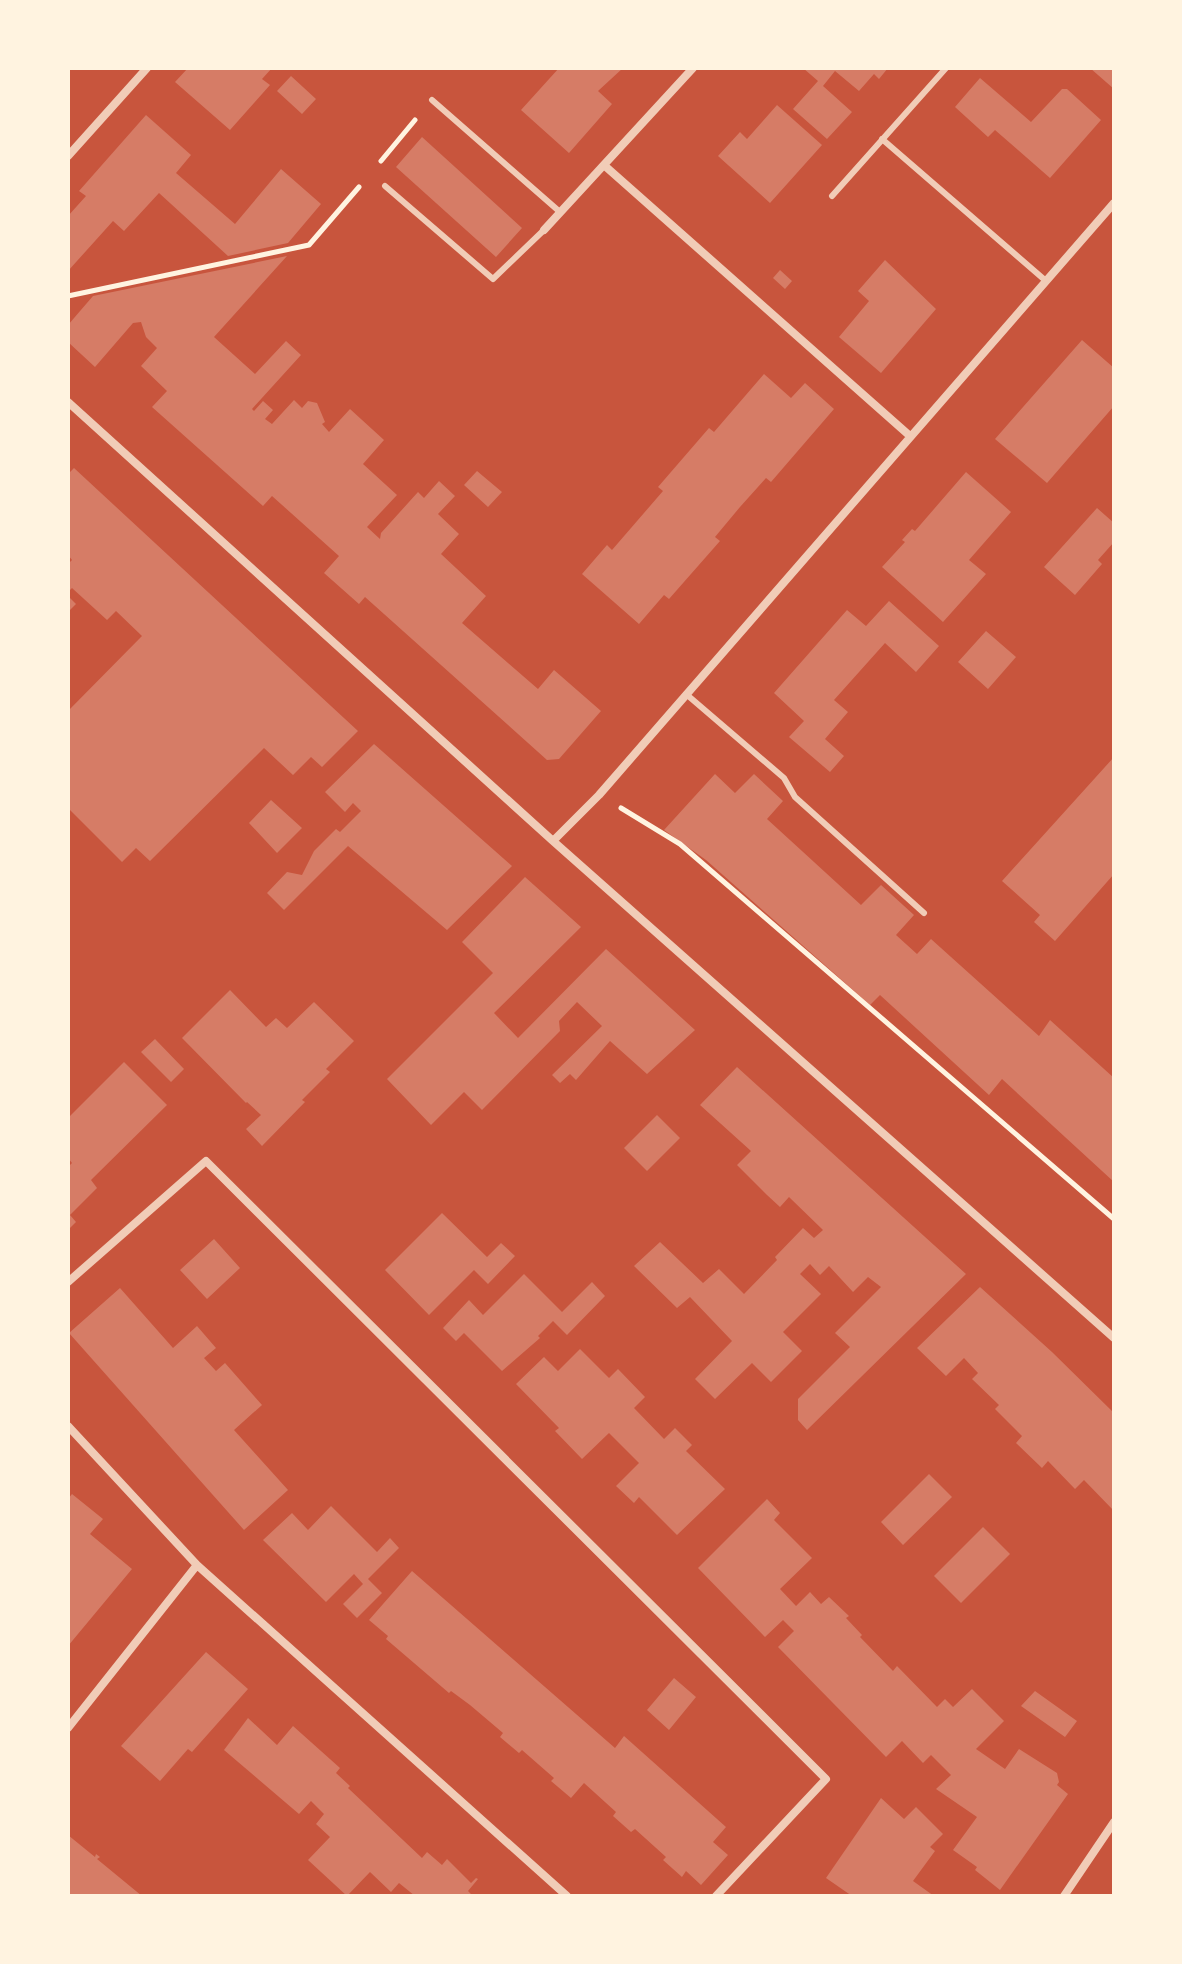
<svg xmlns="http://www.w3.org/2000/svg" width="1182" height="1964" font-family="Jost,sans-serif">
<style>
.building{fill:#d67c66}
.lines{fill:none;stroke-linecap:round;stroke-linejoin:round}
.path{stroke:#fff3e0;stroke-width:5}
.service{stroke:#f1ccb7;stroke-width:6}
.minor{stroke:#f1ccb7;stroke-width:8}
</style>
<rect width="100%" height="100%" fill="#c8553d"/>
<path class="building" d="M188 68H272L262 79 270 85 230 130 175 82Z
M559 68H623L598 91 612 104 569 153 521 110Z
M803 68H888L879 79 874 74 859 91 835 71 823 86 852 112 827 139 793 109 818 81Z
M1090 68H1114V89Z
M291 76 316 99 302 114 277 91Z
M980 78 1031 122 1062 89H1067L1101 120 1050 178 995 130 988 137 955 107Z
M777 105 822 145 770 203 718 156 740 132 747 139Z
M146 115 191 155 176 173 235 224 281 169 321 204 288 243 228 256 159 193 124 231 113 221 68 271V216L86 196 79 191Z
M422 137 522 228 496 257 396 167Z
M287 256 214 337 255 374 286 341 301 355 252 409 254 411 263 401 273 410 265 419 272 424 294 400 302 408 308 401 317 403 325 422 322 424 329 432 350 409 384 440 363 464 397 495 367 527 380 539 381 533 418 492 424 498 439 481 455 496 438 514 459 534 441 554 486 596 462 623 538 689 554 670 601 711 559 759 547 760 365 597 359 604 324 573 339 556 272 496 263 506 152 407 167 391 141 366 157 348 146 337 141 322 133 323 95 367 68 342V325L93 296Z
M885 260 936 309 881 373 839 337 869 301 858 291Z
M780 270 792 281 785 289 773 278Z
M1082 340 1114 368V406L1047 483 995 439Z
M764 374 791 398 805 383 834 409 771 482 766 478 740 507 715 537 720 541 669 599 664 595 639 624 582 574 607 545 612 550 663 491 658 487 709 428 714 432Z
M74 468 358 731 322 767 311 757 293 775 264 748 150 861 136 848 122 862 68 808V711L142 636 116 611 107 620 72 588 68 592V564L72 560 68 555V474Z
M477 471 502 492 488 507 464 485Z
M966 472 1011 512 969 560 986 574 943 622 882 567 905 542 902 540 912 529 915 531Z
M1097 508 1114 523V542L1098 560 1102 564 1075 595 1044 567Z
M68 596 76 604 68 612Z
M889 601 939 646 916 672 885 643 834 700 848 712 825 739 844 756 830 772 789 737 804 721 774 693 847 610 866 626Z
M986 631 1016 657 988 689 958 662Z
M374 744 512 866 447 930 348 846 284 910 267 893 287 872 302 875 314 851 336 829 340 832 361 811 353 803 345 812 325 792Z
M1114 757V874L1055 941 1034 922 1040 915 1002 881Z
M715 774 735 793 754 774 783 801 767 819 861 905 881 885 914 915 896 935 917 954 931 939 1039 1036 1050 1020 1114 1078V1182L1002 1079 989 1095 880 995 870 1005 706 860 664 830Z
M271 800 302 828 277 853 249 823Z
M525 877 581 927 494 1013 518 1038 606 949 695 1030 647 1074 610 1041 576 1080 570 1074 560 1083 552 1075 602 1026 577 1002 559 1021 560 1031 482 1110 464 1092 431 1125 387 1079 493 973 462 942Z
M230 990 266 1027 276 1018 287 1028 314 1002 354 1041 326 1069 330 1072 302 1100 305 1102 262 1146 246 1129 261 1115 247 1102 246 1103 182 1038Z
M155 1039 184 1069 171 1082 141 1052Z
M124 1062 167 1105 91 1180 97 1188 70 1215 76 1222 68 1230V1167L72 1163 68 1158V1118Z
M737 1067 966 1274 807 1430 798 1420V1399L850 1347 835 1333 881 1287 868 1277 853 1292 829 1266 820 1275 810 1264 800 1274 821 1294 783 1332 802 1351 771 1382 752 1363 715 1399 695 1379 732 1341 690 1297 677 1308 634 1266 660 1242 703 1283 719 1269 744 1294 777 1260 775 1257 803 1228 814 1238 823 1230 789 1197 780 1207 767 1195 737 1165 751 1151 700 1105Z
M657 1115 680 1138 647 1171 624 1148Z
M442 1213 487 1257 501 1243 515 1256 488 1284 474 1270 429 1315 385 1270Z
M214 1239 240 1268 207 1299 180 1270Z
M524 1274 562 1312 592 1282 605 1296 567 1335 553 1321 538 1336 540 1338 502 1371 464 1333 456 1341 443 1328 469 1300 483 1315Z
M980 1287 1052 1352 1114 1413V1511L1084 1480 1075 1489 1048 1461 1042 1468 1016 1443 1022 1436 995 1409 999 1405 972 1379 978 1373 964 1358 946 1376 917 1348Z
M120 1288 173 1348 197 1326 216 1348 204 1358 216 1371 225 1363 262 1405 234 1430 288 1490 244 1530 69 1333Z
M580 1349 609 1378 618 1369 645 1397 634 1408 664 1439 675 1428 692 1445 686 1451 725 1489 677 1535 639 1497 634 1503 616 1486 639 1463 609 1433 582 1459 555 1431 559 1428 516 1384 544 1357 558 1371Z
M929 1474 952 1497 903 1545 881 1522Z
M72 1494 103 1519 90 1534 132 1569 68 1646V1499Z
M767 1499 780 1513 774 1520 812 1558 780 1589 796 1606 810 1592 821 1604 829 1597 849 1616 846 1618 862 1635 860 1637 893 1671 897 1666 937 1707 945 1699 953 1707 972 1689 1004 1721 976 1749 1005 1769 1019 1749 1057 1773 1059 1782 1057 1785 1068 1794 1000 1890 975 1870 977 1867 953 1850 977 1817 936 1789 951 1775 931 1755 923 1763 902 1741 886 1757 778 1647 794 1631 783 1620 765 1637 698 1568Z
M331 1506 377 1552 390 1538 399 1548 368 1579 382 1593 357 1618 343 1604 363 1584 354 1574 326 1602 263 1540 292 1513 308 1530Z
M983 1527 1010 1554 961 1603 934 1576Z
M412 1571 615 1748 624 1736 726 1827 713 1842 728 1855 701 1885 686 1871 682 1877 663 1860 666 1857 635 1829 631 1832 613 1816 616 1812 584 1783 571 1798 551 1781 554 1778 522 1750 519 1753 500 1737 503 1733 470 1705 451 1691 449 1693 386 1639 388 1636 369 1620Z
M206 1652 248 1689 192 1752 188 1749 160 1781 121 1746Z
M674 1678 696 1697 669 1730 647 1710Z
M1035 1691 1077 1721 1065 1737 1021 1706Z
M248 1718 277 1745 293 1726 340 1768 336 1773 350 1786 348 1788 422 1858 427 1852 442 1865 447 1859 471 1883 476 1878 478 1879 468 1891 473 1896H415L399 1883 391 1892 370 1872 347 1896 308 1860 330 1837 316 1824 324 1814 311 1801 299 1814 224 1750Z
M881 1798 904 1819 916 1807 943 1834 930 1847 935 1851 913 1881 934 1896H852L826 1878Z
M68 1835 95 1857 96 1854 100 1857 97 1859 142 1896H68Z"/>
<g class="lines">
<path class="path" d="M381 161 415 120
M68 296 309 245 359 187
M621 808 680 844 1114 1219"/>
<path class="service" d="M432 100 560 212
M882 139 1046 281
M385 186 493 279 544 230
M832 196 946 68
M686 694 784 778 795 797 924 913"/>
<path class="minor" d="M68 156 147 68
M605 166 910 436
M544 230 693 68
M68 402 553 841 1114 1338
M553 841 599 795 1114 203
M68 1282 206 1161 826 1779 716 1896
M68 1426 197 1565 567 1896
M68 1728 197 1565
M1064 1896 1114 1822"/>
</g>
<rect width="1182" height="1964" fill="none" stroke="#fff3e0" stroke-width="140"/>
</svg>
